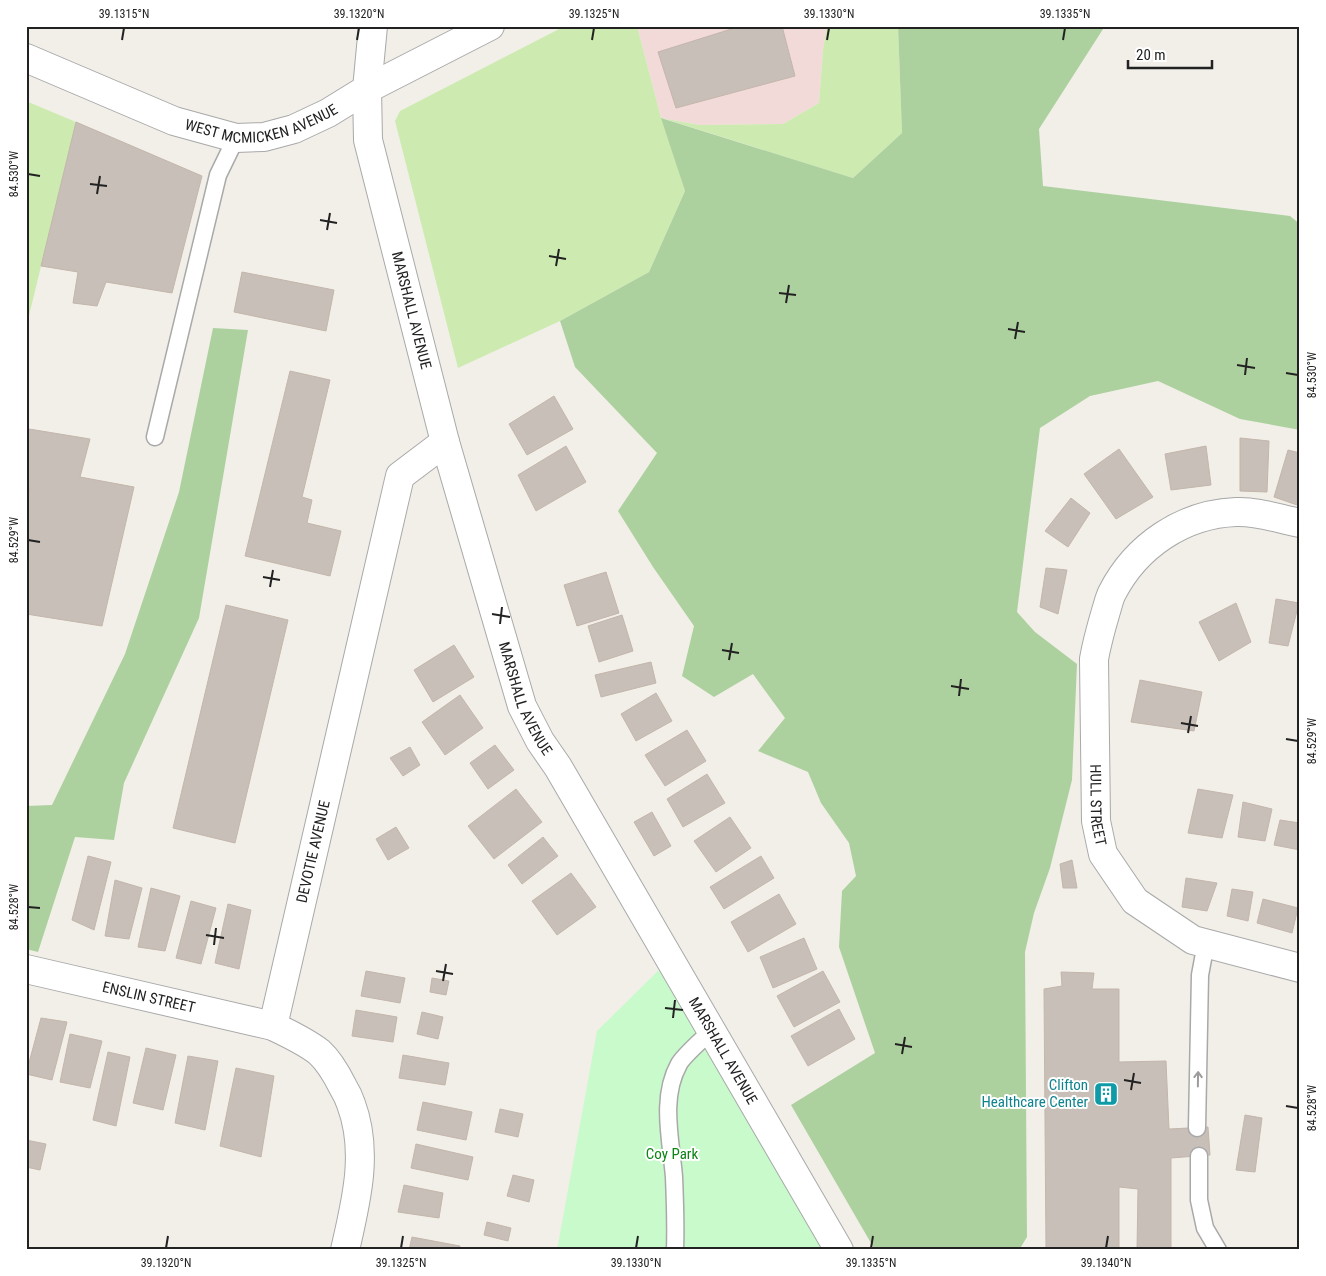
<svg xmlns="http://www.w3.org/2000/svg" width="1326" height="1276" font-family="'Roboto Condensed',sans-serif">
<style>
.commercial{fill:#f2dad9}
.grass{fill:#cdebb0}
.forest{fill:#add19e}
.park{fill:#c8facc}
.building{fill:#c7bfb8;stroke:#c4b6ab}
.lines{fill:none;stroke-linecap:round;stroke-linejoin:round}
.service-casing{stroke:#a9a9a9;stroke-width:19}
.minor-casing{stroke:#a9a9a9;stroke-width:30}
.tertiary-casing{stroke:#a9a9a9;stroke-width:30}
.service{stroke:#fff;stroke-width:16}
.minor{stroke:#fff;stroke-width:28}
.tertiary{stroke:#fff;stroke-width:28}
.oneway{stroke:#9c9c9c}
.ticks{fill:none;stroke:#222;stroke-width:2}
.labels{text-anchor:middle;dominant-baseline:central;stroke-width:4;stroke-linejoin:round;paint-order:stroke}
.street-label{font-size:15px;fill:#222;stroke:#fff}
.culture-label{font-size:15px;fill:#0d838f;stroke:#fff;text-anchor:end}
.park-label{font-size:15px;fill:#0c8416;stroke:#fff}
.neatline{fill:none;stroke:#222;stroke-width:2}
.ticks-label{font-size:12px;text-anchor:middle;fill:#222}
</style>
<rect width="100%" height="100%" fill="#f2efe9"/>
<path class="commercial" d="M637 26H827L823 50 819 103 783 124 699 125 661 118Z"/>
<path class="grass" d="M565 26H637L661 118 699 125 783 124 819 103 823 50 827 26H898L902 133 853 178 662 118 685 191 649 272 560 321 458 368 395 121 400 111Z
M26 101 76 122 27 324H26Z"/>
<path class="forest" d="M898 26H1105L1039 129 1043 186 1290 216 1300 224V430L1240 419 1158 381 1090 396 1040 428 1017 612 1035 632 1077 664 1072 780 1050 868 1034 913 1025 952 1027 1237 1019 1250H875L791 1105 875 1053 839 947 842 891 856 876 849 843 821 803 808 772 758 751 785 718 753 674 714 697 682 676 694 626 653 567 618 511 657 453 575 367 560 321 649 272 685 191 661 118 853 178 902 133Z
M213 328 248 330 199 618 124 783 114 840 75 837 38 952 26 949V806L52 805 125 654 179 492Z"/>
<path class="park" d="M670 959 829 1250H557L597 1031Z"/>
<path class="building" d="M741 26H782L795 76 676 108 658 52Z
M76 122 202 176 172 293 106 282 97 306 73 303 78 272 41 266Z
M242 272 334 290 326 331 234 312Z
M290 371 330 380 302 497 312 500 307 523 341 531 330 576 245 556Z
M554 396 573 429 527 455 509 424Z
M29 429 90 439 80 477 134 487 102 626 26 614V503L30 488 26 487V444Z
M1240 438 1269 441 1267 492 1240 491Z
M566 446 586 482 536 511 518 475Z
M1206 446 1211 485 1171 490 1165 454Z
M1119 449 1153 497 1116 519 1084 474Z
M1288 450 1300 453V506L1274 497Z
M1071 498 1090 513 1068 547 1045 531Z
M1046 568 1067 570 1058 614 1040 607Z
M606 572 619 613 577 626 564 585Z
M1276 599 1299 603 1288 646 1269 643Z
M1236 603 1251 642 1219 661 1199 622Z
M226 605 288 620 235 843 173 828Z
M622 615 633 651 599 662 588 626Z
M454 645 474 677 433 702 414 670Z
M651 662 656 683 601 697 595 675Z
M1140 680 1202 692 1194 731 1131 722Z
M656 693 672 721 636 741 621 714Z
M460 695 483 728 445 755 422 722Z
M687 730 706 761 665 786 645 755Z
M495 745 514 770 488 789 470 763Z
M410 747 420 765 403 776 390 758Z
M707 774 725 803 683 827 667 799Z
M516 789 542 822 494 859 468 826Z
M1198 789 1233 795 1222 838 1188 833Z
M1243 802 1272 809 1265 841 1238 837Z
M652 812 671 846 654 856 634 822Z
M730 817 751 848 716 872 694 841Z
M1280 820 1300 823V850L1274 845Z
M396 827 409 848 388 860 376 839Z
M543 837 558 856 522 884 508 865Z
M88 856 111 862 94 930 72 920Z
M761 856 774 878 724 909 710 887Z
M1072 860 1077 888H1063L1060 864Z
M571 873 596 907 557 935 532 901Z
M1186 878 1217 883 1207 911 1182 907Z
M115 880 142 888 129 939 105 936Z
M151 888 180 896 165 951 138 947Z
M1232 889 1253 892 1248 921 1227 916Z
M779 894 796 924 748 952 731 922Z
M1263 899 1298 908 1292 933 1257 923Z
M191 901 216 908 201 964 176 958Z
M228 904 251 910 239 969 215 963Z
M804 938 817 969 773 988 760 957Z
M366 971 405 978 400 1003 361 996Z
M823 971 840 1002 794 1027 777 996Z
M1061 972 1094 973 1092 989H1119V1062L1166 1061 1169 1129 1208 1127 1210 1155 1171 1158V1250H1137L1138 1189 1119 1187V1250H1046L1044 989 1062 986Z
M432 978 449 981 446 995 430 992Z
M839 1009 855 1039 808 1066 791 1036Z
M356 1010 397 1017 393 1042 352 1036Z
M422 1012 443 1017 438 1039 417 1034Z
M41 1018 67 1022 52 1080 26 1074Z
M70 1034 102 1041 90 1088 60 1082Z
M146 1048 176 1055 163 1110 133 1103Z
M108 1052 130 1057 116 1126 93 1120Z
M403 1055 449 1063 445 1085 399 1078Z
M188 1056 218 1061 205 1130 175 1123Z
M236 1068 274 1076 261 1157 220 1146Z
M423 1102 472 1112 466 1140 417 1130Z
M500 1109 523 1114 518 1137 495 1132Z
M1245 1115 1262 1118 1255 1172 1236 1170Z
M26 1140 46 1144 40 1170 26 1167Z
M416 1144 473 1157 468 1180 411 1168Z
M513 1175 534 1180 529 1202 507 1196Z
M404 1185 443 1193 439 1218 398 1212Z
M487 1222 511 1228 508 1241 484 1235Z
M412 1237 460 1246 459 1250H409Z"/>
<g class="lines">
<defs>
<path id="service" d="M155 437 218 175 236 138
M1197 1128 1200 975 1206 943
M1199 1156V1200L1205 1228 1218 1250
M675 1250C676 1225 675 1201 674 1177 671 1140 660 1098 679 1064 684 1055 703 1039 711 1031"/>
<g id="minor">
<path id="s1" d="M490 26 367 89 368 140 445 442 522 706 540 741 558 767 839 1250"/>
<path id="s2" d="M1300 523C1279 519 1258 511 1236 512 1183 514 1136 546 1112 593 1109 599 1108 605 1106 611 1101 628 1097 642 1094 659L1096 821 1103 854 1135 901 1193 940 1300 968"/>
<path id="s3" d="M26 969 273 1026C289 1034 305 1041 319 1052 329 1061 337 1075 343 1087 346 1092 349 1098 351 1104 369 1152 356 1202 345 1250"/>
<path id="s4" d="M273 1026 400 476 445 442"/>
</g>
<g id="tertiary">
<path id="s5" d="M26 58 174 121 236 138 264 137 294 129 328 113 367 89 373 26"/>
</g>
</defs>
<use href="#service" class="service-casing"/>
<use href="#minor" class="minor-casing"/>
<use href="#tertiary" class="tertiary-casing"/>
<use href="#service" class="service"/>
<use href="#minor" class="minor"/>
<use href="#tertiary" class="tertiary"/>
</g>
<defs><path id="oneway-shaft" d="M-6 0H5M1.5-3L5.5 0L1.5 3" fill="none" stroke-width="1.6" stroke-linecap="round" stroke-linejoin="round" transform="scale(1.25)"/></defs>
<use class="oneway" href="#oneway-shaft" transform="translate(1198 1079) rotate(-89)"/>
<path class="ticks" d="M122 40 124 28M357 40 359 28M592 40 594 28M827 40 829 28M1063 40 1065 28M28 174 40 176M90 184 107 186M97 194 100 176M320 220 337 223M327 230 330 213M549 256 566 259M556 266 559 249M779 293 796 295M786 303 789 285M1008 329 1025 332M1015 339 1018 322M1237 365 1255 368M1286 373 1298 375M1245 375 1247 358M28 540 40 542M263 577 280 580M270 587 273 570M492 614 510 617M500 624 502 607M722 650 739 653M729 660 732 643M951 686 969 689M959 696 961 679M1181 723 1198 726M1188 733 1191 716M1286 739 1298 741M28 907 40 908M206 935 224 938M214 945 216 928M436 971 453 974M443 981 446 964M665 1008 683 1010M673 1018 675 1000M895 1044 912 1047M902 1054 905 1037M1124 1080 1141 1083M1131 1090 1134 1073M1286 1106 1298 1108M166 1248 168 1236M401 1248 403 1236M636 1248 638 1236M871 1248 873 1236M1106 1248 1108 1236"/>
<defs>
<symbol id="building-square" viewBox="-11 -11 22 22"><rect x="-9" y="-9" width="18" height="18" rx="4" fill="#0f9aa8" stroke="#fff"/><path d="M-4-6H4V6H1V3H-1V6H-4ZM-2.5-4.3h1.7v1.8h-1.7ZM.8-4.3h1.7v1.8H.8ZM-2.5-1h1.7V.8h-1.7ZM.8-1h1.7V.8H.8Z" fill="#fff"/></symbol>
</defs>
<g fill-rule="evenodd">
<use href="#building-square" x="1092" y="1080" width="28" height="28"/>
</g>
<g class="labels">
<g class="street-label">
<text stroke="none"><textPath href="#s5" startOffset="252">WEST MCMICKEN AVENUE</textPath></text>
<text stroke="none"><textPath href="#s1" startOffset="365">MARSHALL AVENUE</textPath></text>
<text stroke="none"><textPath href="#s1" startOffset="770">MARSHALL AVENUE</textPath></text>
<text stroke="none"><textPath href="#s2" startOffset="435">HULL STREET</textPath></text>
<text stroke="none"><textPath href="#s4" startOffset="179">DEVOTIE AVENUE</textPath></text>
<text stroke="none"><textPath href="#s3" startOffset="126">ENSLIN STREET</textPath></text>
<text stroke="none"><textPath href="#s1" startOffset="1175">MARSHALL AVENUE</textPath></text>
</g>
<g class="culture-label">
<text x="1088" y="1085">Clifton<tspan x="1088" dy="17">Healthcare Center</tspan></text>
</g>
<g class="park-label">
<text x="672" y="1154">Coy Park</text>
</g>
</g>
<rect width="1326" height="1276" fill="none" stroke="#ffffff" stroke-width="55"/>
<path d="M1128 60v8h84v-8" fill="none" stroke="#222222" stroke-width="2.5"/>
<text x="1136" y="60" font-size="15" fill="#222222" stroke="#ffffff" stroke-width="4" paint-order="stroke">20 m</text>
<rect x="28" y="28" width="1270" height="1220" class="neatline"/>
<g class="ticks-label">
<text x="124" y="18">39.1315°N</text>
<text x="359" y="18">39.1320°N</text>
<text x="594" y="18">39.1325°N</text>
<text x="829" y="18">39.1330°N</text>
<text x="1065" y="18">39.1335°N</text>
<text transform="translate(14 174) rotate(-90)" y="4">84.530°W</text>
<text transform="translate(1312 375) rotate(-90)" y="4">84.530°W</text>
<text transform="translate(14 540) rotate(-90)" y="4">84.529°W</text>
<text transform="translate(1312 741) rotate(-90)" y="4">84.529°W</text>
<text transform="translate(14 907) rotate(-90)" y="4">84.528°W</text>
<text transform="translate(1312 1108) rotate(-90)" y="4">84.528°W</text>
<text x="166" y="1267">39.1320°N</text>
<text x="401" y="1267">39.1325°N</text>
<text x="636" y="1267">39.1330°N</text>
<text x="871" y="1267">39.1335°N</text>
<text x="1106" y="1267">39.1340°N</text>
</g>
</svg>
